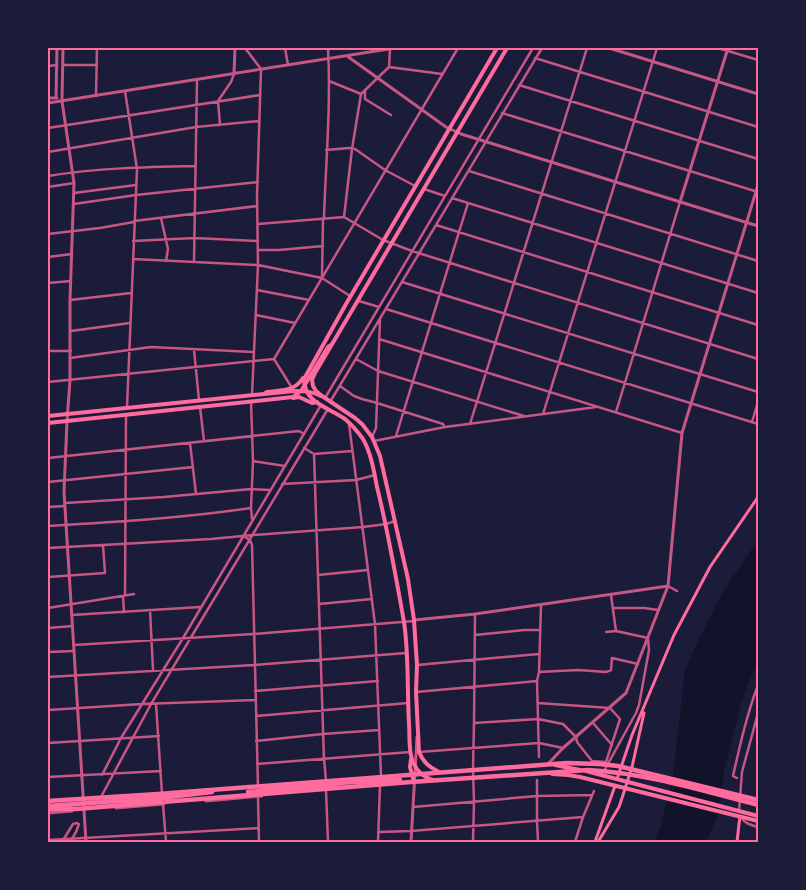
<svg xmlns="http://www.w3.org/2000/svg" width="806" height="890" font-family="Helvetica,sans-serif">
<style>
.water{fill:#12122b}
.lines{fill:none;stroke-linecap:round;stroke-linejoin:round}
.stream{stroke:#12122b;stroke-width:1}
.minor{stroke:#c65784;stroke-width:2.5}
.tertiary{stroke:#c65784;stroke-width:3}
.secondary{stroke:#ff6b9d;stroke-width:3}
.primary{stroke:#ff6b9d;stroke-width:4}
.trunk{stroke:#ff6b9d;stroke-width:4}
.motorway{stroke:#ff6b9d;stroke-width:4.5}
.neatline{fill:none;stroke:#ff6b9d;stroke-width:2}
</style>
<rect width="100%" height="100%" fill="#1b1b3a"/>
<path class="water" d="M758 540V663L748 683 741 705 724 770 721 799 717 817 706 842H654L661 825 673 776 685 670 698 641 722 593Z"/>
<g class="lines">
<path class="stream" d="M482 138 536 48
M331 395 480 142
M251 532 321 413
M189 636 245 541
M170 668 187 640
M98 789 168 672
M66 842 75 826"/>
<path class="minor" d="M245 48 261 69 257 196 258 265 252 395
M285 48 288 65
M718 48 758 60
M535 58 758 127
M63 65H97
M48 66 57 65
M389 67 442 74
M329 81 361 94
M519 85 758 159
M125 91 137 169 127 407
M365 91V99L391 115
M96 96 97 48
M502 113 758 192
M220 125 218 101 231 82 234 74
M48 128 260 95
M326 150 349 148 355 149 385 170 415 186
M48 152 196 127 259 121
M469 171 758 261
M48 176C97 168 146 167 195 166
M48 187 74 183
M424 189 445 196
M74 193 136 185
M452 198 758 293
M74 204 136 195 258 182
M344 217 352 149 361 94 389 67 390 49
M161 218 168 249 166 261
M134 221 257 206
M258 224 344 217 383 240 412 251 758 359
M436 225 758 325
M48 234 100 228 134 222
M133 241 195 238 258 241
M258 250H279L323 246
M48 257 72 254
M133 259 258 265 322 278 350 296
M194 262 197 80
M322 276 323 221 324 217C326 160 331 104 328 48
M402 282 758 392
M48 283 71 281
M257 290 309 300
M70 300 131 293
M359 301 379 307
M386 309 758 424
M256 315 295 323
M71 331 130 323
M379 339 682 433
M194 350 199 400
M48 351H71
M70 358 151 347 253 352
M356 359 378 371 524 416
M48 382 274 359
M340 386 354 396 362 399 377 403 443 424 444 426
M292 388 274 359 458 48
M325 398 533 48
M251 401 253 461 251 508 252 519
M330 402 542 48
M200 407 204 441
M616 412 680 202
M543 414 657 48
M752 422 758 402
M349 424 375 624 381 776
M470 424 587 48
M396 436 468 203
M372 437 376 428 380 319
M374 441 445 427 596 407
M190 443 196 494
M304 448 314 454 352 451
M314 454 324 759 326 780
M48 458 299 431 304 434
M253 461 285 466
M48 482 193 467
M282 484 356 480 375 475
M65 503 164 497 251 489 270 490
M48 507 65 506
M48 526C116 522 183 518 251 508
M245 537 250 540 252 545 258 786
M48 548 211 539 253 535 363 527 386 524 395 521
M318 575 368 570
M48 577 105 573 103 545
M668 586 677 591
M125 595 126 415
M611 595 616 631
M123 596 124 612
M319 604 372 599
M48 608 134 594
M613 608H644L658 610
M150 610 153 670
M72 615 200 607
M48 628 73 626
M475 635 524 630H540
M74 645 253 634 414 621
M48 652 74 651
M417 665 539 654
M539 672 578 670 606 672 611 670 612 658 638 664
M48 677 254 665 406 653
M255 691 378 681
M416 692 537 681
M538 703 610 708 620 719 606 762
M156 704 162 794
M48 710 142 704 255 700
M256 716 408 703
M474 723 538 719 563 724 576 737 577 742 592 761 606 762
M593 723 612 745
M256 741 323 734 379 730
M48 743 159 736
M419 752 539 743 563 748
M539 757 537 681 539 672 541 605
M257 764 410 752
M604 771 636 713 639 705 649 650 648 638 616 631 606 632
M102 775 121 738 183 638 321 405
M48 777 161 771
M737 778 733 776C740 745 747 714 758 685
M537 780V821L538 842
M326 790 328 842
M101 797 151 704 328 409
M258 797 259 842
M163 804 166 842
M413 807 537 796 592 795
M739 811 742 772 758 713
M741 817C745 824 751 825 758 827
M379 832 411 831 583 817
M48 840 259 828
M62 842 73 824 77 823 79 824 76 832 70 842
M378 842 380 785
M473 842 474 802 473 769 474 723 475 614
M575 842 583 817 594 791"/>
<path class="tertiary" d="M63 48 62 101 74 183 70 300V380L67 421 64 492 86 842
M609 48 758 94
M347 56 446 127 461 134 758 226
M234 74 235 48
M56 97 57 48
M48 98H57
M48 103 395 48
M680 202 728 48
M414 620 475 614 668 586
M548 764 563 748 626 693 668 586 682 433 758 185
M206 801 262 796
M116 808 164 804
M48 813 72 811
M411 842 417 737"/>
<path class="secondary" d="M617 779 632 735 674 635 710 567 758 497
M595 842 596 839 615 786
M598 842 619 807 623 795 632 767 644 713
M737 842 739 824 740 817"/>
<path class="primary" d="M293 398 299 397 312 403 317 402
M48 416 294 391C304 391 311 391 321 396
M48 423 293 397 301 391 328 347 331 345"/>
<path class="trunk" d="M264 394 267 392C282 390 294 392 303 378
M411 759 410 767 414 782
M555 765 580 770
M586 771 758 816
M439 772C429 767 423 762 419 752L416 692 417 665 414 620 408 579 380 456 372 437 362 424 355 418 322 396 316 391 313 386 312 380 315 373 507 48
M552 774 568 775 580 777 758 821
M433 780C423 777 417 772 413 762 408 751 410 736 409 724 407 690 409 655 404 622 396 577 388 531 377 487 374 471 371 453 363 439 358 432 352 425 345 419 328 407 304 403 304 379L346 304 497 48"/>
<path class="motorway" d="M248 792 351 782 400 780
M48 801 158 794 567 763 599 764 618 766 758 800
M48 806 160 798 212 792
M48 809H76L411 782 588 770C646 773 703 791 758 805"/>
</g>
<rect width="806" height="890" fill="none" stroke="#1b1b3a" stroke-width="98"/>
<rect x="49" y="49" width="708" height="792" class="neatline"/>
</svg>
